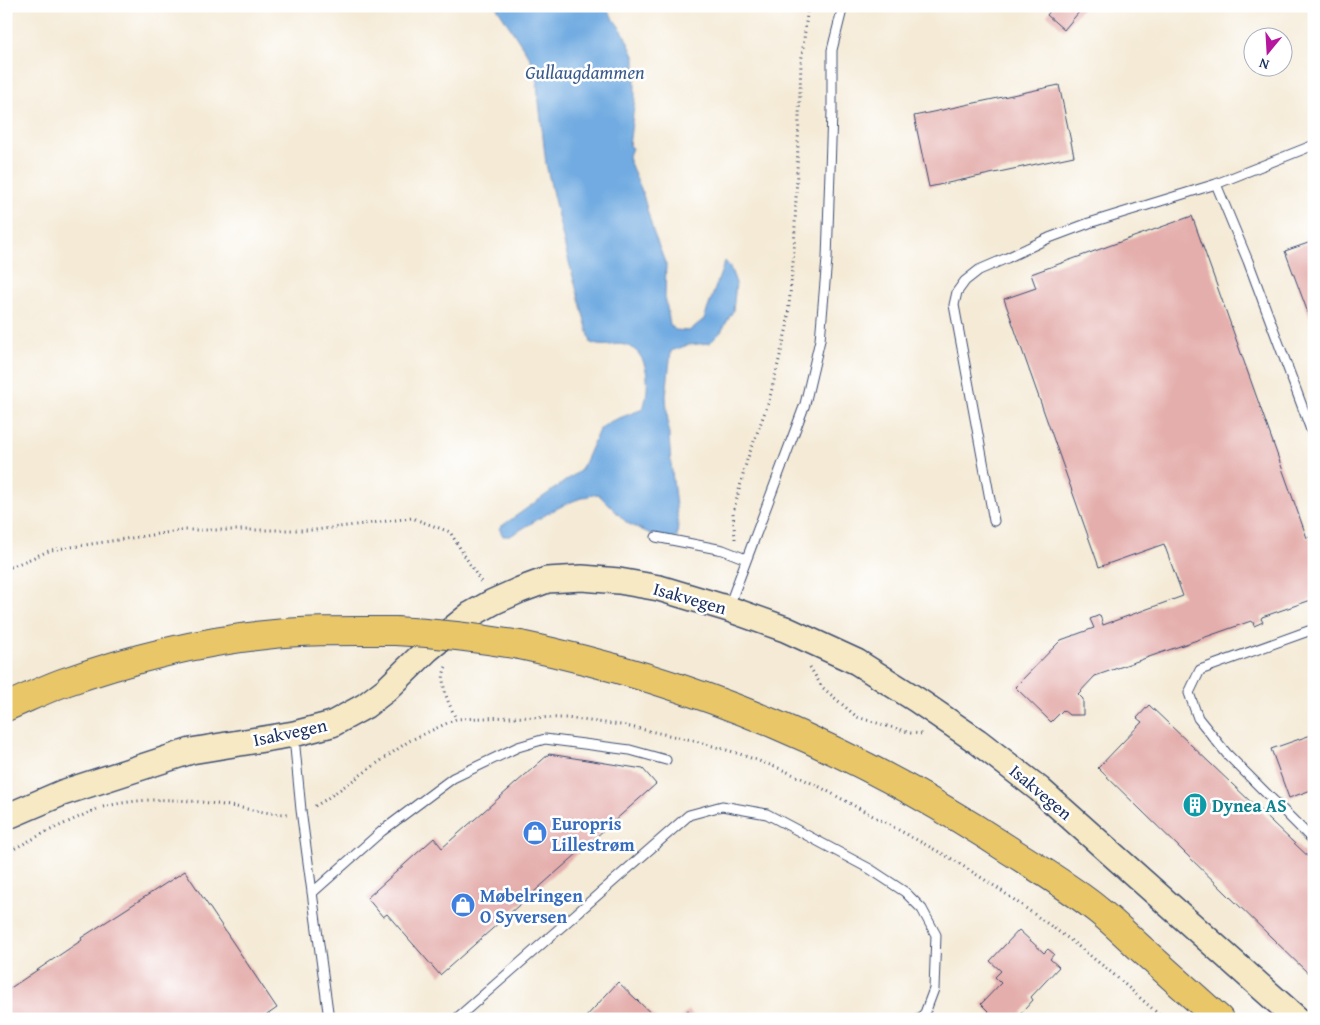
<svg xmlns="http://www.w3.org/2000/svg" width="1320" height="1025" font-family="'Gentium Book Plus',serif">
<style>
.water{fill:#71abe1;stroke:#466da0}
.building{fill:#e4aeac}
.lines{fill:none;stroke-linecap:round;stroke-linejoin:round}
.lane-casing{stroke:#3c4b70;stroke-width:11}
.secondary-casing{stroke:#3c4b70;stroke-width:28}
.highway-casing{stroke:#3c4b70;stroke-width:30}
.path{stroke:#3c4b70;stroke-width:3;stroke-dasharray:1 4;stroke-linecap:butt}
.lane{stroke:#fff;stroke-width:9}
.secondary{stroke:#f6e9c3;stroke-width:25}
.highway{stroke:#e9c769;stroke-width:28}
.highway-bridge-casing{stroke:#3c4b70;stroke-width:30;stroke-linecap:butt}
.highway-bridge{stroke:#e9c769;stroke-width:28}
.labels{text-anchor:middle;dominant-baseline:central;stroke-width:5;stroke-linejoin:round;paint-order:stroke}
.street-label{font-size:18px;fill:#1b2f5e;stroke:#fff}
.culture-label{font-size:18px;font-weight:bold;fill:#0d838f;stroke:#fff;text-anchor:start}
.shop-label{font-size:18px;font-weight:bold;fill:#366cbe;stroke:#fff;text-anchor:start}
.water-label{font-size:19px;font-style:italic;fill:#395a8c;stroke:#fff}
</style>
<rect width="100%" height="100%" fill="#fff"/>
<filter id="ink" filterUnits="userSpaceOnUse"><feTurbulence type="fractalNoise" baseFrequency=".02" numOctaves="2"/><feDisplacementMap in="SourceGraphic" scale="10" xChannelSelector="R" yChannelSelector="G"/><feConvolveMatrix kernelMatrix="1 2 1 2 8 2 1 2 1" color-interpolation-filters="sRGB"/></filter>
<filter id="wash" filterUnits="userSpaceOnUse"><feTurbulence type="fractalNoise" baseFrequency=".0096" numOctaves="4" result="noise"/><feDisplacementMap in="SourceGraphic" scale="20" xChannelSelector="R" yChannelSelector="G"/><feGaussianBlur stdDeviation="1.12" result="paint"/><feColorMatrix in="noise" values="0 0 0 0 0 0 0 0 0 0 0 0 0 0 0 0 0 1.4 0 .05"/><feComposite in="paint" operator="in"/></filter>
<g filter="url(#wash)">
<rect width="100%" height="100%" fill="#f4ead6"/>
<path class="water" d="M496 6H604L623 32 635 58V98L629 146 632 148 628 158 642 191 653 231 666 265 665 297 670 324 675 330 689 331 704 319 725 261 730 267 736 283 733 311 721 332 710 343 688 345 671 351 666 396 671 463 678 523 677 537 668 542 627 523 598 494C566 499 538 520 510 536H503L499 528 581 470 599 430 609 422 643 409C650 389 651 352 625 345 613 342 606 349 591 343L566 251 546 164 535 66Z"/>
<g id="blocks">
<path class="building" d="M1054 6H1084L1064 30 1047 15Z
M1059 85 1074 156 929 187 914 116Z
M1192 216 1307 538 1314 535V599L1262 617 1261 619 1263 622 1254 626 1253 622 1251 621 1095 676 1078 694 1083 699V715H1069L1063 710 1051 722 1015 687 1061 640 1094 628 1090 619 1100 615 1103 625 1183 596 1164 544 1099 567 1004 299 1036 288 1031 274Z
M1314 241V329L1285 251Z
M1149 705 1314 862V979L1098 768 1142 722 1137 718Z
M1314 734V789L1289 798 1271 749Z
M549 754 643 769 656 784 440 975 387 914 383 917 367 898 434 838 442 848Z
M185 871 277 1008 261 1019H6V991L82 940 81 938Z
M1019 930 1044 953 1048 949 1054 954 1050 959 1059 967 1031 997 1033 1000 1016 1019H996L981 1004 1001 983 995 977 1001 971 990 961Z
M618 982 657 1019H584Z
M688 1010 697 1019H680Z"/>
</g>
</g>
<g filter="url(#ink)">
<use href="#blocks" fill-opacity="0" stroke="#3c4b70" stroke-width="1"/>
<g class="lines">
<defs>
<path id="lane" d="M1216 184 1248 261 1314 438
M994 521 954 305 957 292 965 281 979 270 1007 258 1049 238 1089 223 1216 184 1314 145
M656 537 723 550 746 559
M729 606 805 404 820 340 827 259 832 112V50L843 6
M1314 629 1200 670 1189 693 1198 718 1227 754 1314 841
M294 737 301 810 329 1019
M312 893 382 831 453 778 518 747 545 739 630 750 666 760
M456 1019 689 815 722 806 767 814 870 869 905 892 922 909 936 935 934 989 925 1013 919 1019"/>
<path id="secondary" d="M6 817 62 793 191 751 294 734 332 724 365 706 387 689 428 649 470 615 493 602 520 590 547 580 582 578 619 581 659 588 729 609 785 629 857 662 917 700 977 741 1039 789 1297 1019"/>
<path id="highway" d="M520 645C698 682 857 750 1009 850 1039 869 1071 888 1099 911 1113 922 1125 934 1138 946 1165 970 1192 995 1219 1019
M6 707C25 699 43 690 62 683 127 660 197 642 265 635 308 630 352 631 395 631"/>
</defs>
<use href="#lane" class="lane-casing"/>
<use href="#secondary" class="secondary-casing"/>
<use href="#highway" class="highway-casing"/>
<path class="path" d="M735 539 733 513 747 460 769 401 787 327 794 252 801 64 808 6
M6 569 51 550 185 530H315L412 518 450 532 481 582
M446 667C438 684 449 703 456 719
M810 667 822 687 857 717 911 733 924 734
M315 806 325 800 409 741 456 719 511 717 566 718 621 725 692 740 737 753 781 769 818 786 952 859 996 887 1069 939 1112 973 1164 1019
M103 807C147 796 185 799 230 806 249 809 268 814 287 814
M6 853 46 832 97 809"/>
<use href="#lane" class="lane"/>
<use href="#secondary" class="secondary"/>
<use href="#highway" class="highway"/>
<defs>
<path id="highway-bridge" d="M395 631C437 633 478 638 520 645"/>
</defs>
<use href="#highway-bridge" class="highway-bridge-casing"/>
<use href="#highway-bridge" class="highway-bridge"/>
</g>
</g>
<defs>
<symbol id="building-disc" viewBox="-11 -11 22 22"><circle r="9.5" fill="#0f9aa8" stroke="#fff"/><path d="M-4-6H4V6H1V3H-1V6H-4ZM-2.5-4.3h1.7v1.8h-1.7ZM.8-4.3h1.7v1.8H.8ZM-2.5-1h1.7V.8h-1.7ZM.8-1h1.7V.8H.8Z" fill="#fff"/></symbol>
<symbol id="shop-disc" viewBox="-11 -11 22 22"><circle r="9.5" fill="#3f7fe0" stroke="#fff"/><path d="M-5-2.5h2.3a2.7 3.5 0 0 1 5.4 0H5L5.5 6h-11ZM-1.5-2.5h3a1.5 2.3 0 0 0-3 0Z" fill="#fff"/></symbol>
</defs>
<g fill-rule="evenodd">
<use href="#building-disc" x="1181" y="791" width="28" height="28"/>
<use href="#shop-disc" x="521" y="819" width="28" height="28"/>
<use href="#shop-disc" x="449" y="891" width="28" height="28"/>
</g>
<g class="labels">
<g class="street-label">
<text transform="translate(690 598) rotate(16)">Isakvegen</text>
<text transform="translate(290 732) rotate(-12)">Isakvegen</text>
<text transform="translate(1041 792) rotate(40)">Isakvegen</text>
</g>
<g class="culture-label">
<text x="1212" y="805">Dynea AS</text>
</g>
<g class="shop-label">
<text x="552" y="823">Europris<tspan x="552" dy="21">Lillestrøm</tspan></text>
<text x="480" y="895">Møbelringen<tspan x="480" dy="21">O Syversen</tspan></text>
</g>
<g class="water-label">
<text x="585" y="72">Gullaugdammen</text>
</g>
</g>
<rect width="1320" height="1025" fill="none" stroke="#fff" stroke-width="25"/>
<g transform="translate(1268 52) rotate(198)"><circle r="24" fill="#ffffff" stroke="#a4acbf"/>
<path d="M0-4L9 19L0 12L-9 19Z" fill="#b5179e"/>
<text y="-8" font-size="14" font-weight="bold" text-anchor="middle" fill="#1b2f5e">N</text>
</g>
</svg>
